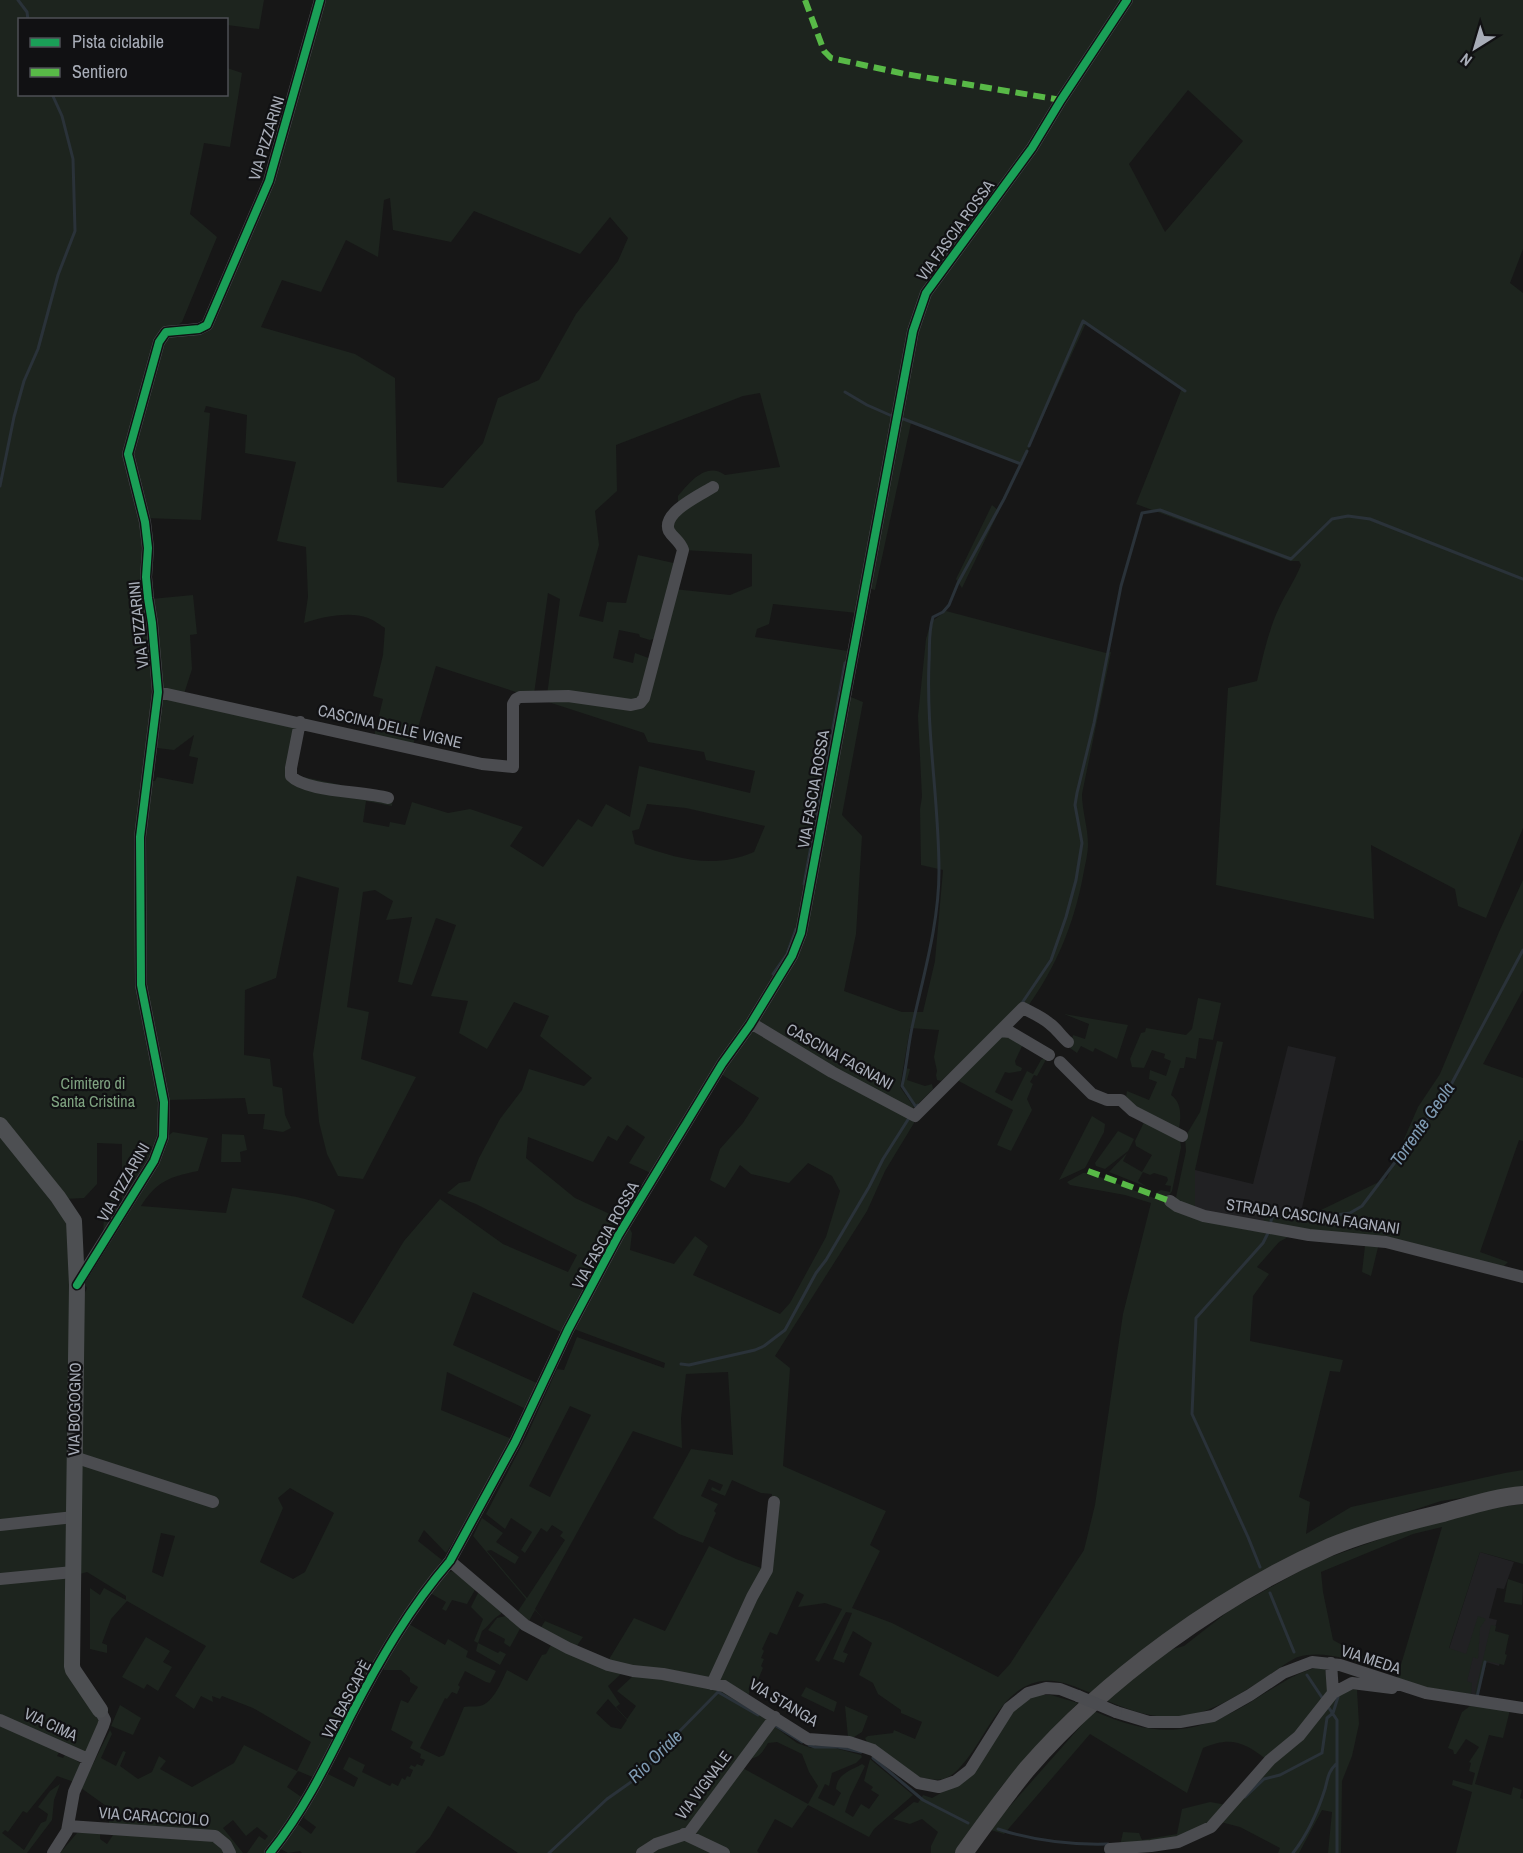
<svg xmlns="http://www.w3.org/2000/svg" width="1523" height="1853" font-family="'Archivo Narrow',sans-serif">
<style>
.built{fill:#212123}
.green{fill:#1d241e;fill-rule:evenodd}
.lines{fill:none;stroke-linecap:round;stroke-linejoin:round}
.stream{stroke:#2a3239;stroke-width:3}
.minor{stroke:#4b4c50;stroke-width:12}
.major{stroke:#4d4f52;stroke-width:16}
.highway{stroke:#4e4e51;stroke-width:18}
.minor-bridge{stroke:#4b4c50;stroke-width:12}
.quiet{stroke:#58b947;stroke-width:6;stroke-dasharray:12 6;stroke-linecap:butt}
.cycleway-casing{stroke:#111113;stroke-width:11}
.cycleway{stroke:#1a9f57;stroke-width:8}
.labels{text-anchor:middle;dominant-baseline:central;stroke-width:4.5;stroke-linejoin:round;paint-order:stroke}
.street-label{font-size:16px;fill:#a8adb8;stroke:#111113}
.park-label{font-size:16px;fill:#7fa381;stroke:#111113}
.water-label{font-size:18px;font-style:italic;fill:#7f9bb3;stroke:#111113}
</style>
<rect width="100%" height="100%" fill="#171717"/>
<path class="built" d="M1288 1046 1336 1057 1301 1212 1289 1211 1263 1226 1195 1210V1170L1253 1184Z
M1480 1552 1514 1562 1504 1589 1497 1588 1489 1618 1497 1620 1494 1632 1507 1636 1499 1666 1486 1662 1477 1698 1442 1691 1449 1649Z"/>
<path class="green" d="M0 0H264L259 29 227 25 226 20H20V94H226L227 68 242 73 230 147 204 143 190 214 217 237 182 322 174 328 164 330 128 454 143 520 156 691 138 836 139 986 161 1104 159 1137 152 1159 103 1239 104 1213 111 1200 122 1201V1144L97 1143V1184L84 1198 65 1199 0 1120Z
M322 0H1523V249L1510 283 1523 293V828L1486 918 1458 906 1455 889 1371 845 1374 919 1216 885 1228 688 1257 681C1263 657 1268 631 1279 608 1286 593 1295 580 1301 565L1299 561H1290L1136 504 1182 388 1086 323 1021 465 911 423 875 590 867 588 857 613 773 604 769 624 757 629 755 637 848 651 797 932 789 955 653 1174 629 1163 645 1137 627 1125 617 1141 608 1136 593 1162 528 1137 526 1158 575 1198 625 1221 561 1332 473 1292 453 1345 539 1384 526 1409 447 1372 441 1410 512 1439 471 1514 446 1553 424 1530 418 1541 442 1560 398 1625 315 1778 298 1771 287 1787 307 1801 270 1853H247L259 1836 265 1840 268 1836 257 1827 246 1836 233 1820 223 1828 243 1853H236L231 1844 109 1825V1808L81 1788 110 1730 112 1734 101 1758 116 1766 123 1751 126 1752 120 1766 138 1779 152 1772 159 1756 166 1761 160 1769 192 1787 234 1763 244 1745 297 1771 311 1742 253 1708 222 1696 220 1699 212 1696 213 1702 201 1696 194 1709 175 1696 206 1646 127 1601 111 1619 102 1643 107 1645V1653L90 1649V1588L100 1595 104 1588 126 1600V1596L87 1572 80 1574 79 1456 83 1297 87 1288 84 1284 164 1139 173 1132 208 1138 198 1171C169 1177 157 1181 141 1206L226 1213 232 1188C266 1193 304 1194 335 1210L302 1297 353 1324 404 1241 440 1199 503 1244 568 1272 577 1255 476 1204 447 1193 459 1183 470 1181 479 1158 500 1119 522 1090 529 1069 584 1086 592 1078 540 1036 549 1016 514 1002 487 1049 459 1033 468 1001 431 996 456 925 436 918 412 985 398 982 412 917 386 920 393 901 375 890 363 892 347 1007 369 1012 361 1059 416 1077 363 1179 338 1176 327 1154 319 1122 313 1054 339 888 297 876 276 978 245 990 244 1055 270 1059 273 1086 282 1088 285 1115 291 1128 283 1132 263 1129 265 1114H248L245 1098 166 1100 144 994V838L151 781H155L157 777 193 784 198 758 189 756 194 735 174 750 157 748 162 696 296 724 294 775 393 796 392 806 366 801 363 822 389 827 390 822 405 825 412 802 448 813 470 809 523 827 510 846 543 867 578 819 592 827 606 804 630 817 639 766 750 793 755 771 706 760 704 752 648 742 644 733 539 699 642 705 674 589 730 595 752 586V554L684 550 670 529 678 508V496C689 483 706 461 725 475L780 467 760 393 743 396 616 445 617 491 595 511 599 545 579 616 603 622 607 602 626 603 638 555 678 564 656 638 650 640 640 637 639 634 619 630 613 658 633 663 635 653 651 659 642 694 636 701 547 695 560 599 548 593 534 694H522L436 666 413 745 374 736 383 699 373 696 383 655 385 628C380 625 374 620 368 618 349 611 322 617 304 623L308 597 306 547 277 541 296 462 245 453 247 415 206 406 204 412 210 413 201 520 145 518 129 453 144 400 168 335 199 332 268 195ZM1188 90 1243 141 1165 232 1129 164ZM390 198 393 230 451 242 474 211 580 254 610 217 628 238 618 261 576 314 539 380 498 398 483 443 443 488 397 482 395 378 355 354 261 327 282 280 321 292 346 240 378 257 384 200ZM647 804 686 808 765 826 754 852C711 870 677 858 635 844L632 831 639 829ZM290 1488 334 1513 305 1572 293 1579 260 1562 283 1508 278 1498ZM161 1533 175 1536 163 1577 152 1572Z
M992 505 999 511 962 588 956 579Z
M193 595 197 634 190 635 192 669 184 694 162 688 151 599Z
M946 611 1106 653 1111 652 1082 794C1082 811 1088 827 1088 844 1088 854 1085 865 1083 876 1074 924 1056 967 1028 1006L1019 1008 941 1081 937 1080 936 1075 937 1071 934 1057 939 1030 910 1028 900 1087 914 1107 912 1109 807 1055 755 1020 794 958 846 695 863 702 842 815 862 836 856 934 844 991 902 1012H923L935 961 943 870 921 865 920 809 922 797 918 716 926 639 931 622Z
M1523 880V990L1483 1064 1523 1078V1141L1519 1140 1480 1252 1508 1262 1503 1267 1381 1235 1371 1276 1362 1272 1365 1246 1288 1237 1279 1242 1257 1267 1269 1274 1253 1296 1250 1341 1343 1360 1340 1372 1330 1371 1299 1497 1310 1502 1306 1534 1351 1507 1505 1473 1523 1470V1489L1441 1501 1350 1531 1274 1565 1205 1606 1091 1693C1076 1687 1060 1679 1043 1681 1001 1686 987 1738 962 1765 957 1771 951 1777 943 1779 935 1781 924 1778 916 1776L867 1742 865 1738 868 1736 893 1733 894 1730 915 1739 922 1722 901 1713V1710L878 1694 873 1683 859 1675 872 1643 853 1631 843 1652 848 1654 844 1663 833 1659 852 1613 846 1612 819 1662 815 1660 842 1609 825 1603 798 1607 804 1595 797 1591 777 1635 770 1632 762 1649 764 1651 761 1658 764 1659 761 1666 763 1668 757 1682 751 1685 748 1697 715 1681 768 1569 772 1499V1494L761 1493 732 1480 725 1496 711 1490 712 1487 720 1491 723 1485 709 1479 701 1496 718 1504 714 1511 716 1513 703 1543 679 1534 653 1518 691 1449 733 1455 728 1372 686 1374 681 1418 682 1448 633 1431 535 1609 545 1621 583 1637 576 1647 622 1673 608 1686 620 1704 616 1707 627 1719 636 1706 617 1691 633 1676 667 1678 718 1689 768 1720 687 1830 638 1853H518L448 1806 430 1837 415 1853H302L300 1851 288 1853 279 1848 294 1825H299L311 1834 316 1827 304 1818 305 1811 328 1774 354 1787 358 1778 343 1769 349 1757 365 1765 362 1772 390 1786 392 1783 398 1786 402 1778 405 1780 407 1776 410 1777 413 1770 409 1768 411 1765 415 1767 417 1764 422 1766 425 1760 420 1758 421 1754 410 1748 413 1742 391 1730 401 1700 408 1703 418 1687 410 1682V1678L401 1670H384L383 1667 409 1624 445 1645 448 1639 468 1651 466 1657 496 1671 490 1683 486 1682 465 1671 458 1685 460 1687 457 1694 452 1692 447 1699 445 1698 420 1748 439 1757 444 1755 464 1707C470 1706 475 1707 480 1706 493 1703 502 1681 507 1670L527 1681 542 1655 546 1654 551 1645 540 1629 545 1621 535 1610 529 1621 518 1611 526 1599 473 1536 482 1518 503 1533 496 1542 519 1557 515 1564 491 1550 487 1551 527 1598 565 1540 560 1536 563 1532 552 1525 547 1532 541 1528 525 1553 521 1550 532 1532 511 1518 505 1529 486 1514 527 1435 557 1369 564 1370 577 1337 664 1368 665 1363 574 1329 629 1227 632 1233 630 1250 674 1264 695 1236 708 1246 693 1275 780 1314 790 1303 826 1237 840 1191 832 1176 808 1163 789 1183 751 1174 740 1165 725 1188 710 1180 720 1149 743 1123 759 1098 721 1074 750 1033 754 1031 917 1118 885 1171 867 1211 775 1356 790 1368 783 1466 886 1511 870 1545 880 1551 852 1608 892 1623 998 1677 1010 1664 1084 1550 1095 1505 1123 1314 1151 1203 1125 1195 1070 1185 1067 1182 1083 1173H1090L1218 1223 1253 1231 1263 1226 1266 1210 1301 1212 1321 1210 1387 1178 1418 1107 1440 1074 1499 932ZM570 1406 591 1415 550 1497 529 1486ZM608 1699 627 1720 621 1729 611 1727 596 1713Z
M1198 998 1221 1003 1213 1040 1199 1038 1196 1059 1186 1057 1184 1068H1180L1171 1095C1182 1103 1181 1116 1179 1129L1135 1109 1126 1097 1127 1091 1149 1100 1157 1082 1149 1079 1150 1070 1166 1076 1171 1061 1164 1058 1165 1054 1152 1050 1144 1068 1132 1067 1130 1059 1141 1033 1145 1032 1146 1028 1186 1035 1192 1029Z
M1064 1014 1128 1025 1117 1059 1095 1048 1093 1052 1081 1046 1077 1053 1070 1048 1073 1035 1085 1039 1089 1024Z
M1003 1034 1023 1044 1015 1061 1016 1065 1022 1068 1021 1071 1009 1073 1005 1072 995 1092 1012 1101 1027 1071 1033 1074 1041 1060 1048 1056 1037 1076 1034 1075 1030 1082 1033 1084 1027 1099 1032 1110 1011 1151 997 1145 1013 1110 955 1079Z
M1217 1041 1223 1042 1195 1170V1210L1175 1202 1186 1151 1185 1137 1200 1112Z
M906 1068 910 1069 907 1080 925 1086 932 1084 933 1089 916 1106 903 1086Z
M1092 1116 1105 1124 1104 1132 1085 1168 1059 1180Z
M1145 1120 1180 1140 1181 1147 1172 1191 1168 1197 1164 1198 1154 1194 1161 1190 1170 1192 1171 1186 1165 1185 1168 1180 1167 1177 1154 1173 1150 1175 1143 1172 1138 1181 1147 1187 1109 1172 1127 1153 1123 1161 1142 1172 1152 1155 1136 1146 1135 1141Z
M1118 1131 1134 1139 1128 1151 1105 1169 1096 1166 1095 1163Z
M222 1134 244 1135 247 1150 240 1152 241 1162H221Z
M0 1135 65 1219 73 1240 70 1673 100 1720 85 1754 0 1717Z
M1523 1504V1564L1480 1552 1449 1648 1466 1654 1478 1616 1486 1619 1480 1628 1478 1659 1473 1657 1467 1681 1472 1683 1471 1694 1429 1689 1397 1678 1442 1527 1413 1534 1321 1572 1323 1592 1333 1640 1377 1664 1374 1667C1350 1660 1323 1650 1298 1657 1289 1660 1268 1677 1259 1682 1199 1720 1172 1729 1105 1700L1169 1650 1184 1646 1230 1610 1316 1562 1408 1529 1493 1508Z
M709 1546 736 1559 767 1570 713 1680 608 1661 634 1618 665 1631Z
M452 1571 476 1588 467 1604 452 1600 446 1611 442 1609 446 1602 430 1593 446 1574Z
M1508 1579 1523 1584 1522 1605 1504 1602Z
M479 1591 501 1610V1614C493 1618 488 1627 482 1631L478 1643 498 1653 500 1651 506 1654 500 1665 476 1651 478 1643 474 1641 483 1619 471 1607Z
M506 1616 521 1627 510 1647 504 1643 505 1639 488 1630 497 1618Z
M1491 1625 1496 1626 1495 1631 1509 1635 1505 1654 1507 1655 1504 1665 1487 1661 1478 1694 1475 1693Z
M146 1637 170 1651 163 1662 172 1667 158 1691 147 1684 144 1689 122 1677Z
M1315 1668 1325 1669 1330 1694 1350 1688 1357 1690 1359 1724 1352 1756 1342 1781 1341 1853H1328L1332 1812 1322 1810 1299 1853H1278L1280 1848 1240 1827 1217 1821 1178 1838 1120 1846 1123 1832 1139 1833 1142 1840 1177 1834 1182 1809 1210 1802 1227 1805 1267 1760C1244 1742 1231 1736 1203 1748L1187 1793 1090 1734 1004 1834 991 1830 994 1824 1094 1711C1157 1739 1196 1736 1254 1700 1274 1688 1293 1674 1315 1668Z
M806 1687 837 1702 834 1712 801 1696Z
M1035 1695H1051L1078 1703 1041 1741 1001 1787 956 1853H931V1846L938 1832 922 1819 910 1824 893 1819 914 1802 918 1803 923 1795 932 1798 948 1789 1012 1709Z
M120 1705 141 1718 133 1735 111 1726Z
M845 1706 868 1716 862 1732 851 1739 848 1737Z
M1470 1706 1510 1710 1503 1738 1489 1735 1475 1784 1511 1795 1513 1787 1522 1790 1520 1798 1523 1799V1853H1456L1472 1792 1452 1785 1453 1780 1472 1785 1475 1773 1469 1771 1471 1763 1469 1762 1479 1747 1466 1739 1456 1754H1454L1453 1750 1448 1748 1462 1712Z
M0 1723 60 1750 57 1756 63 1758 66 1753 80 1763 74 1782 57 1776 27 1813 23 1811 8 1832 5 1830 2 1833 24 1850 41 1823 46 1821 48 1814 38 1807 50 1791 60 1784 54 1800 52 1820 27 1853H0Z
M771 1724 797 1743 811 1748H835L861 1755 862 1757 856 1763 832 1773 829 1786 825 1784 818 1798 834 1806 841 1793 836 1789C837 1774 850 1771 862 1764L865 1766 850 1797 845 1812 853 1817 861 1804 869 1809 879 1795 871 1790 873 1787 864 1781 870 1759 913 1795 874 1829 869 1837 808 1805 792 1828 775 1819 757 1851 759 1853H729L692 1835 739 1766 808 1804 818 1786 809 1772 802 1754 777 1742 768 1743C762 1753 759 1759 746 1759Z
M77 1833H100V1839L107 1844 113 1835 214 1838 227 1853H60Z
M684 1838 716 1853H647Z"/>
<g class="lines">
<path class="stream" d="M18 0 27 12 28 20
M845 392 867 405 892 416V418
M901 418 1021 464
M1029 446 1083 321 1185 391
M0 486 14 417 24 381 38 349 58 275 75 231 73 159 62 116 52 94
M804 884 845 663
M773 974 787 954 796 929
M1022 1003 1051 960 1066 917 1076 880 1082 843 1075 805 1077 793 1094 723 1121 586 1142 513 1160 510 1291 559 1332 519 1348 516 1370 519 1523 579
M918 1105 916 1107 902 1086C907 1065 908 1044 913 1023 924 973 939 923 939 871 939 801 926 732 929 662 930 647 928 633 933 617L943 612 949 605 958 583 1004 499 1027 451
M1271 1221 1273 1214 1302 1220 1350 1213 1362 1206 1445 1096 1523 950
M681 1364 689 1365 755 1350 764 1346 785 1330 816 1273 826 1260 869 1187 883 1159 909 1118
M1260 1567 1248 1537 1192 1414 1196 1318 1263 1243 1268 1233
M1270 1593 1294 1652
M1307 1675 1323 1699
M1477 1697 1485 1662
M1327 1705 1337 1720V1853
M776 1726 802 1742
M809 1745 815 1747H838L861 1752
M873 1758 923 1800 968 1823
M1245 1797 1264 1779 1280 1775 1322 1753 1327 1718 1333 1713 1338 1697
M998 1829C1034 1841 1070 1845 1108 1844
M549 1853 607 1799 641 1775 666 1745 718 1692 758 1715
M1293 1853C1307 1835 1318 1811 1325 1789 1328 1778 1328 1772 1336 1764"/>
<path class="minor" d="M158 692 482 764 513 767V704L516 699 520 697 568 696 631 705 640 703 644 698 683 550C680 541 673 538 669 531 661 513 700 495 713 487
M300 722 291 768V776C306 792 363 791 388 798
M750 1025 756 1026 832 1072 915 1116 1023 1008C1032 1013 1042 1017 1050 1024 1057 1029 1061 1036 1068 1042
M1000 1031 1010 1032 1049 1055
M1060 1062 1092 1094 1107 1100H1121L1133 1111 1182 1136
M1170 1201 1177 1206 1204 1216 1309 1235 1386 1242 1523 1277
M77 1284 154 1161 163 1137 164 1102 141 985 140 837 158 692 152 623 148 598 146 577 148 548 145 522 128 454 159 342 166 332 199 329 207 325 269 181 320 0
M74 1457 213 1502
M0 1525 74 1517
M450 1561 525 1625 568 1648 608 1665 633 1671 663 1674 724 1686 808 1739 849 1742 873 1750 918 1783 939 1787 956 1781 970 1770 1009 1708 1028 1693 1046 1688 1060 1689 1078 1696
M0 1579 73 1572
M712 1684 752 1597 767 1570 774 1502
M1333 1693 1352 1683 1392 1688
M1116 1712 1149 1722H1180L1213 1716 1250 1695 1283 1673 1312 1662 1340 1665 1426 1693 1523 1708
M0 1720 88 1759
M68 1826 215 1836 226 1845 230 1853
M684 1834 724 1853
M1110 1849 1151 1846 1178 1842 1211 1827 1270 1760 1299 1736 1333 1693 1331 1663
M53 1853 67 1831 74 1792 103 1726 105 1720 100 1710
M270 1853C304 1811 327 1763 351 1715 379 1661 410 1607 450 1561L515 1442 568 1330 618 1236 722 1064 750 1025 792 956 801 933 913 331 926 293 1032 148 1061 100 1127 0
M642 1853 656 1844 689 1833 775 1717"/>
<path class="major" d="M0 1125 58 1197 74 1221 77 1285 72 1666 73 1670 100 1710"/>
<path class="highway" d="M964 1853C984 1825 1005 1796 1027 1769 1105 1679 1221 1595 1330 1547 1366 1532 1405 1522 1443 1513 1469 1506 1496 1497 1523 1495"/>
<path class="minor-bridge" d="M1078 1696 1116 1712"/>
<path class="quiet" d="M805 0 824 51 831 58 905 74 1061 100
M1088 1171 1170 1201"/>
<defs>
<path id="cycleway" d="M77 1285 154 1161 163 1137 164 1102 141 985 140 837 158 692 152 623 148 598 146 577 148 548 145 522 128 454 159 342 166 332 199 329 207 325 269 181 320 0
M270 1853C304 1811 327 1763 351 1715 379 1661 410 1607 450 1561L515 1442 568 1330 618 1236 722 1064 750 1025 792 956 801 933 913 331 926 293 1032 148 1061 100 1127 0"/>
</defs>
<use href="#cycleway" class="cycleway-casing"/>
<use href="#cycleway" class="cycleway"/>
</g>
<g class="labels">
<g class="street-label">
<text transform="translate(266 138) rotate(-73)">VIA PIZZARINI</text>
<text transform="translate(955 230) rotate(-54)">VIA FASCIA ROSSA</text>
<text transform="translate(138 625) rotate(-96)">VIA PIZZARINI</text>
<text transform="translate(390 726) rotate(13)">CASCINA DELLE VIGNE</text>
<text transform="translate(813 789) rotate(-80)">VIA FASCIA ROSSA</text>
<text transform="translate(840 1056) rotate(29)">CASCINA FAGNANI</text>
<text transform="translate(123 1182) rotate(-60)">VIA PIZZARINI</text>
<text transform="translate(1313 1216) rotate(8)">STRADA CASCINA FAGNANI</text>
<text transform="translate(605 1235) rotate(-61)">VIA FASCIA ROSSA</text>
<text transform="translate(74 1409) rotate(-89)">VIA BOGOGNO</text>
<text transform="translate(1371 1659) rotate(18)">VIA MEDA</text>
<text transform="translate(346 1699) rotate(-62)">VIA BASCAPÈ</text>
<text transform="translate(784 1702) rotate(31)">VIA STANGA</text>
<text transform="translate(51 1724) rotate(25)">VIA CIMA</text>
<text transform="translate(703 1785) rotate(-53)">VIA VIGNALE</text>
<text transform="translate(154 1816) rotate(4)">VIA CARACCIOLO</text>
</g>
<g class="park-label">
<text x="93" y="1083">Cimitero di<tspan x="93" dy="18">Santa Cristina</tspan></text>
</g>
<g class="water-label">
<text transform="translate(1422 1124) rotate(-55)">Torrente Geola</text>
<text transform="translate(655 1756) rotate(-44)">Rio Oriale</text>
</g>
</g>
<rect x="18" y="18" width="210" height="78" fill="#111113" stroke="#4d4f55" stroke-width="1.5"/>
<rect x="30" y="38" width="30" height="9" fill="#1a9f57" stroke="#4d4f55" stroke-width="1.5"/>
<text x="72" y="48" font-size="18" fill="#a8adb8">Pista ciclabile</text>
<rect x="30" y="68" width="30" height="9" fill="#58b947" stroke="#4d4f55" stroke-width="1.5"/>
<text x="72" y="78" font-size="18" fill="#a8adb8">Sentiero</text>
<g transform="translate(1475 48) rotate(217)" stroke="#111113" stroke-width="4.5" paint-order="stroke">
<path d="M0-4.5L10 22L0 15L-10 22Z" fill="#a8adb8"/>
<text y="-9" font-size="16" font-weight="bold" text-anchor="middle" fill="#a8adb8">N</text>
</g>
</svg>
